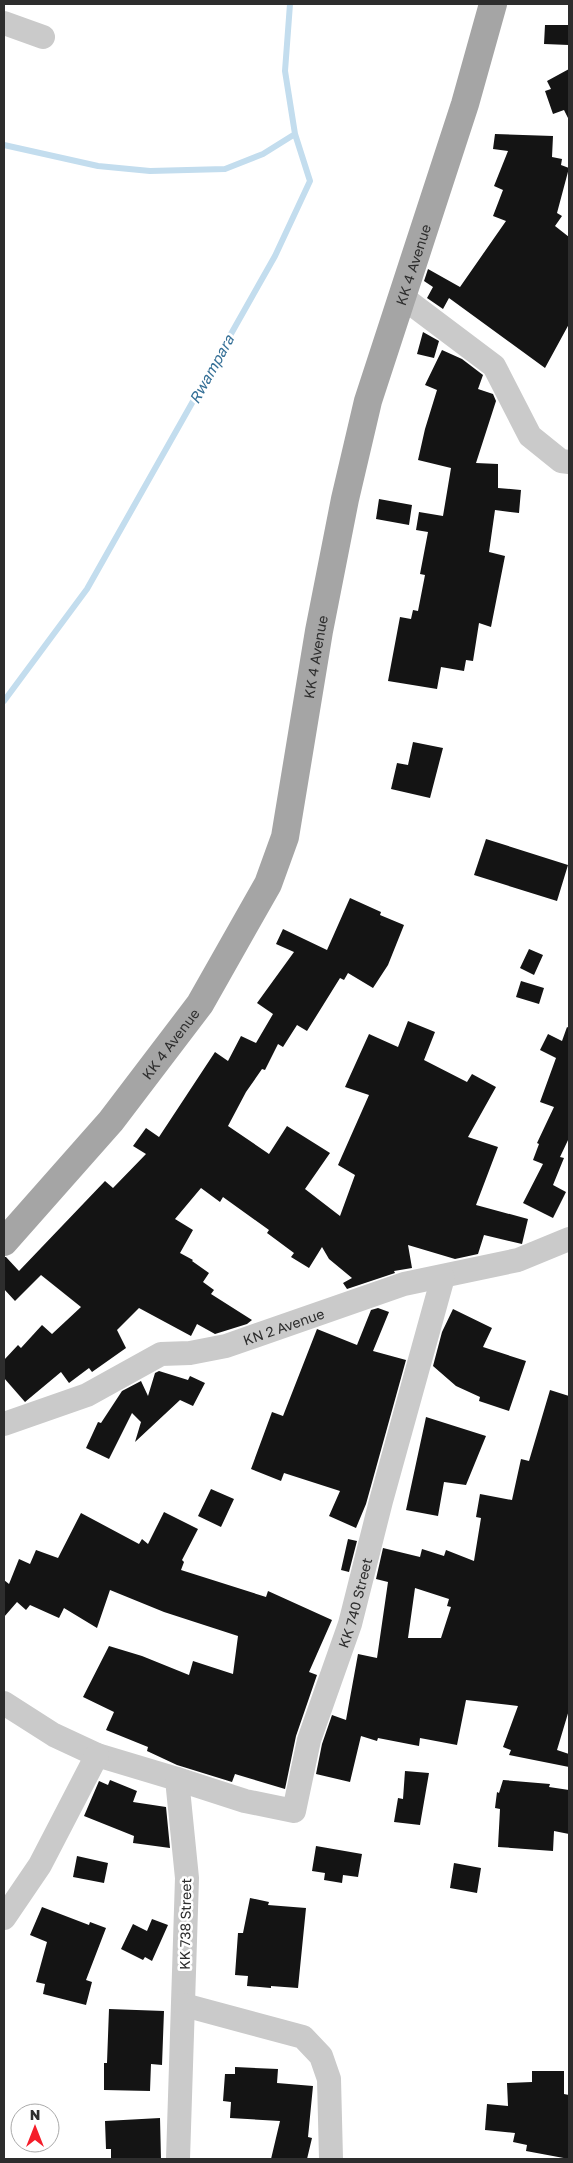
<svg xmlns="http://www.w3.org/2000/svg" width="573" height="2163" font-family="'Golos Text',sans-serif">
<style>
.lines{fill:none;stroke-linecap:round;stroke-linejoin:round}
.stream{stroke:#c3ddee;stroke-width:6}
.building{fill:#141414;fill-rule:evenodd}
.minor{stroke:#cacaca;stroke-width:24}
.major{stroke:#a5a5a5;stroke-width:28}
.labels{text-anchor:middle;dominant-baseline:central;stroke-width:5;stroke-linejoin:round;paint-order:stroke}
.street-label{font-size:14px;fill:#2d2d2d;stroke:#fff}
.water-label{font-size:15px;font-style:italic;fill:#346f96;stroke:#fff}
</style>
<rect width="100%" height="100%" fill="#fff"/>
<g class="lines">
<path class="stream" d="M4 145 98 166 150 171 225 169 263 154 295 134
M4 701 87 589 275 256 310 181 295 134 285 71 290 4"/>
</g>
<path class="building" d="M545 25H569V45L544 44Z
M569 69V120L564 110 553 114 545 91 551 89 547 81Z
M495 134 553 136 552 157 562 159 561 165 569 168 557 213 562 216 555 226 569 237V324L545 368 449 298 443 309 427 298 433 287 424 281 428 269 460 287 506 221 493 216 503 190 494 186 508 151 493 149Z
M423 332 439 341 434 358 417 354Z
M442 350 462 359 483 375 478 389 493 394 496 401 476 463 498 464V488L521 490 519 513 495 510 489 552 505 556 491 627 479 623 473 661 466 660 464 671 441 667 437 689 388 681 400 617 411 619 413 610 418 611 425 575 420 574 428 532 416 530 419 512 443 516 451 468 418 460 425 429 437 390 425 385Z
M379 499 412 505 409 525 376 519Z
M413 742 443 748 430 798 391 789 397 763 408 765Z
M486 839 568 865 557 901 474 875Z
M350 898 381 912 380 915 404 925 388 965 373 988 348 973 344 980 340 978 307 1031 297 1025 283 1047 278 1044 265 1070 262 1069 246 1092 228 1126 269 1154 287 1126 330 1153 305 1189 340 1216 355 1175 338 1165 369 1095 345 1087 369 1034 398 1047 408 1021 435 1032 424 1060 467 1082 472 1074 496 1087 468 1137 498 1147 476 1205 528 1219 522 1244 484 1235 478 1254 455 1259 408 1245 412 1268 394 1271 395 1273 347 1289 343 1283 352 1278 329 1259 322 1247 309 1268 291 1257 294 1253 267 1233 269 1230 223 1197 220 1202 201 1188 175 1219 193 1230 180 1253 193 1260 192 1261 209 1273 203 1282 214 1290 211 1294 252 1320 247 1324 215 1334 197 1324 191 1336 139 1308 117 1330 126 1348 92 1372 89 1368 69 1383 61 1372 25 1402 4 1378V1360L18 1345 21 1348 42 1325 52 1334 81 1307 41 1275 15 1301 4 1289V1257H6L19 1271 105 1181 113 1188 146 1154 133 1146 146 1128 159 1137 215 1052 228 1061 241 1036 256 1043 273 1014 257 1003 294 952 276 944 283 929 327 950Z
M529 949 543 955 534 975 520 968Z
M521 981 544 988 539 1004 516 997Z
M567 1027 569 1028V1138L560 1157 564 1158 553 1185 566 1192 553 1218 523 1203 543 1164 533 1160 539 1144 537 1143 554 1107 540 1102 556 1058 540 1050 548 1034 562 1041Z
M378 1308 389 1312 373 1351 406 1360 366 1504 356 1528 329 1516 340 1491 284 1473 281 1481 251 1469 272 1412 283 1416 317 1329 357 1345 371 1310Z
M453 1309 492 1328 483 1347 526 1361 509 1411 479 1401 480 1397 456 1386 433 1366 442 1332Z
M159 1371 188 1380 190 1376 205 1383 193 1406 180 1400 135 1442 141 1422 132 1413 109 1459 86 1448 98 1422 101 1423 122 1391 141 1381 148 1396 155 1373Z
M550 1390 569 1396V1710L557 1750 569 1754V1767L509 1755 511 1750 503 1747 518 1706 466 1700 457 1745 420 1738 419 1746 378 1738 377 1741 361 1736 350 1782 316 1774 322 1744 332 1715 346 1720 358 1654 377 1658 388 1582 376 1579 383 1548 420 1557 422 1549 444 1556 446 1550 474 1561 481 1518 476 1517 480 1494 512 1500 521 1459 529 1461ZM415 1588 449 1599 447 1606 451 1607 441 1638H408Z
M426 1417 486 1436 466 1485 444 1482 438 1516 406 1510Z
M211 1489 234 1499 221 1527 198 1516Z
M164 1512 198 1529 182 1560 184 1562 181 1570 266 1597 268 1591 332 1620 309 1672 317 1675 296 1736 285 1789 235 1774 232 1782 177 1765 147 1751 148 1747 106 1730 114 1712 83 1697 109 1646 142 1656 189 1675 193 1661 233 1674 238 1636 164 1612 110 1590 97 1628 64 1608 59 1618 30 1605 26 1610 17 1602 4 1617V1580L9 1584 19 1559 30 1564 36 1550 58 1558 81 1513 139 1544 142 1539 148 1544Z
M348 1539 357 1541 349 1572 341 1570Z
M405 1771 429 1773 420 1825 394 1822 398 1798 403 1799Z
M110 1780 137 1791 133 1802 166 1807 170 1848 133 1843 134 1836 84 1816 99 1781 108 1785Z
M503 1780 550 1784 549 1787 569 1790V1834L554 1831 553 1851 498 1847 500 1809 495 1808 497 1792 499 1793Z
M316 1846 362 1854 358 1877 343 1875 342 1883 324 1880 325 1873 312 1871Z
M77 1856 108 1863 104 1883 73 1877Z
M454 1863 481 1868 477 1893 450 1888Z
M250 1898 269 1902 268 1905 306 1908 298 1988 271 1986V1988L247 1986 248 1976 235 1975 238 1933H243Z
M42 1907 89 1925 90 1922 106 1928 86 1980 92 1982 86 2005 43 1994 45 1984 36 1982 47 1942 30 1935Z
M152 1919 168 1925 152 1961 145 1957 143 1960 121 1949 133 1924 147 1931Z
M109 2009 164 2011 162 2065 151 2064 150 2091 104 2090V2063H107Z
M235 2067 278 2069 277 2083 313 2086 308 2137 312 2138 307 2159H271L280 2121 230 2118 231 2102 223 2101 225 2074H235Z
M532 2071H564V2094L569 2095V2159L526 2151 527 2145 513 2142 515 2133 485 2130 487 2104 508 2106 507 2083 532 2082Z
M160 2118 161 2159H111V2149H106L105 2121Z"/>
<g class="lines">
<g class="minor">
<path d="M4 23 43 37"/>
<path d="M401 296 494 366 530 436 561 461 569 462"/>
<path id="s1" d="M4 1424 87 1395 161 1354 190 1353 226 1346 404 1284 518 1260 569 1239"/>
<path d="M4 1703 54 1735 97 1755 177 1779 187 1878 178 2159"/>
<path id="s2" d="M177 1779 245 1801 294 1811 309 1740 350 1624 381 1501 443 1277"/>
<path d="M4 1918 40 1865 97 1755"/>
<path d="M184 2005 303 2037 321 2056 329 2079 331 2159"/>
</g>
<path class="major" id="s3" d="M4 1242 111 1121 200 1004 268 884 285 837 319 631 345 499 368 401 465 104 493 4"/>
</g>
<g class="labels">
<g class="street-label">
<text stroke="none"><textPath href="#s3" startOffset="1084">KK 4 Avenue</textPath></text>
<text stroke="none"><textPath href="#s3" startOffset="679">KK 4 Avenue</textPath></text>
<text stroke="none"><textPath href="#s3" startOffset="259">KK 4 Avenue</textPath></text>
<text stroke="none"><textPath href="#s1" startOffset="299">KN 2 Avenue</textPath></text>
<text stroke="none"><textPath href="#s2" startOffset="339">KK 740 Street</textPath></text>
<text transform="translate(185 1924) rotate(-89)">KK 738 Street</text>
</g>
<g class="water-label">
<text transform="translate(211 369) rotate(-61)">Rwampara</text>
</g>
</g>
<rect width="573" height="2163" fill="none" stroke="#2d2d2d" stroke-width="10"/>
<g transform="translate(35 2128)"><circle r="24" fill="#ffffff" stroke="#ababab"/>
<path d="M0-4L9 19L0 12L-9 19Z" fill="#f51d2a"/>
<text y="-8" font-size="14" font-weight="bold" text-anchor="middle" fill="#2d2d2d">N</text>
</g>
</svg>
